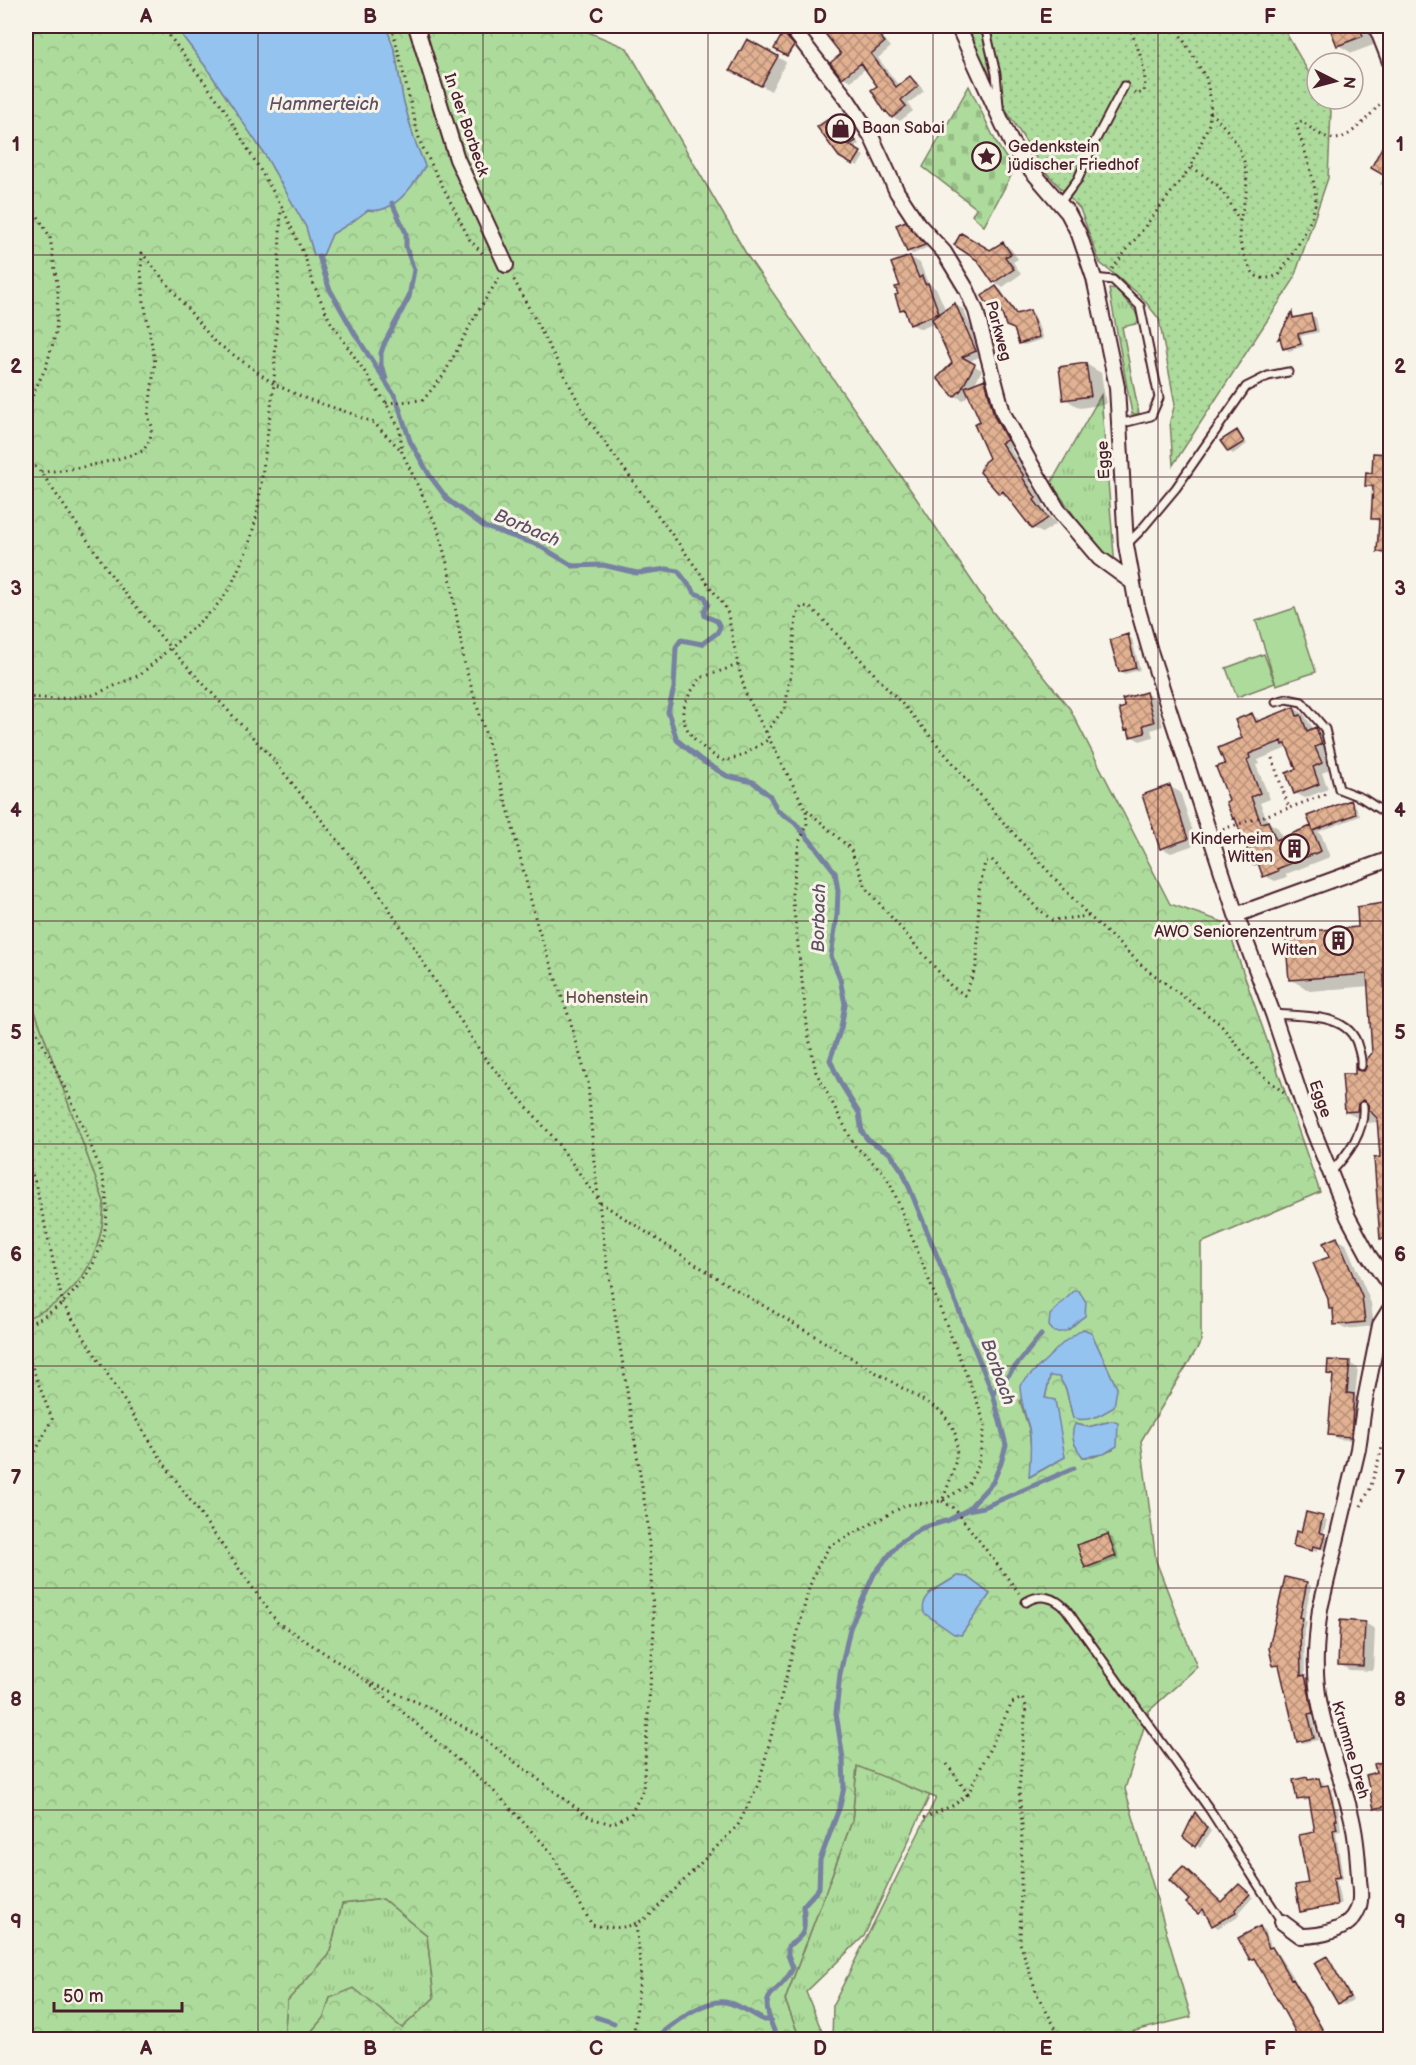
<svg xmlns="http://www.w3.org/2000/svg" width="1416" height="2065" font-family="'Balsamiq Sans',sans-serif">
<style>
.grass{fill:url(#grass-tufts);stroke:#7b7d63;stroke-width:1.5}
.forest{fill:url(#forest-crowns);stroke:#7b7d63;stroke-width:1.5;fill-rule:evenodd}
.cemetery{fill:url(#cemetery-stones);stroke:#7b7d63;stroke-width:1.5}
.park{fill:url(#park-dots);stroke:#7b7d63;stroke-width:1.5}
.pitch{fill:#acdb9b;stroke:#7b7d63;stroke-width:1.5}
.water{fill:#95c3ef;stroke:#7781a1;stroke-width:1.5}
.shadow{fill:#0003;fill-rule:evenodd}
.lines{fill:none;stroke-linecap:round;stroke-linejoin:round}
.stream{stroke:#7781a1;stroke-width:5}
.building{fill:url(#building-cross-hatch);stroke:#4a1f2b;stroke-width:1.5}
.lane-casing{stroke:#4a1f2b;stroke-width:11}
.street-casing{stroke:#4a1f2b;stroke-width:18}
.path{stroke:#4a1f2b;stroke-width:3;stroke-dasharray:1.5 4.5;stroke-linecap:butt}
.lane{stroke:#f7f3e8;stroke-width:7}
.street{stroke:#f7f3e8;stroke-width:14}
.grid{fill:none;stroke:#4a1f2b;stroke-width:1.5;stroke-opacity:0.55}
.labels{text-anchor:middle;dominant-baseline:central;stroke-width:6;stroke-linejoin:round;paint-order:stroke}
.street-label{font-size:16px;fill:#4a1f2b;stroke:#f7f3e8}
.poi-label{font-size:16px;fill:#4a1f2b;stroke:#f7f3e8;text-anchor:start}
.park-label{font-size:16px;fill:#624e47;stroke:#f7f3e8}
.water-label{font-size:18px;font-style:italic;fill:#605066;stroke:#f7f3e8}
.neatline{fill:none;stroke:#4a1f2b;stroke-width:2}
.grid-label{font-size:20px;text-anchor:middle;font-weight:bold;fill:#4a1f2b}
</style>
<defs>
<pattern id="grass-tufts" width="24" height="20" patternUnits="userSpaceOnUse" patternTransform="scale(1.5)"><rect width="24" height="20" fill="#acdb9b"/><path d="M3 7l-1-3M5 7V3M7 7l1-3M15 17l-1-3M17 17v-4M19 17l1-3" fill="none" stroke="#96bc86"/></pattern>
<pattern id="forest-crowns" width="20" height="18" patternUnits="userSpaceOnUse" patternTransform="scale(1.5)"><rect width="20" height="18" fill="#acdb9b"/><path d="M2 6a3 3 0 1 1 6 0M12 15a3 3 0 1 1 6 0" fill="none" stroke="#96bc86"/></pattern>
<pattern id="cemetery-stones" width="16" height="16" patternUnits="userSpaceOnUse" patternTransform="scale(1.5)"><rect width="16" height="16" fill="#acdb9b"/><path d="M2 7V4a2 2 0 0 1 4 0v3zM10 15v-3a2 2 0 0 1 4 0v3z" fill="#96bc86"/></pattern>
<pattern id="park-dots" width="8" height="8" patternUnits="userSpaceOnUse" patternTransform="scale(1.5)"><rect width="8" height="8" fill="#acdb9b"/><path d="M2 2h.1M6 6h.1" fill="none" stroke="#96bc86" stroke-width="1.8" stroke-linecap="round"/></pattern>
<pattern id="building-cross-hatch" width="8" height="8" patternUnits="userSpaceOnUse" patternTransform="scale(1.5)"><rect width="8" height="8" fill="#e1b192"/><path d="M0 0l8 8M0 8l8-8" fill="none" stroke="#b88f77"/></pattern>
</defs>
<rect width="100%" height="100%" fill="#f7f3e8"/>
<filter id="ink" filterUnits="userSpaceOnUse"><feTurbulence type="fractalNoise" baseFrequency=".0167" numOctaves="2"/><feDisplacementMap in="SourceGraphic" scale="12" xChannelSelector="R" yChannelSelector="G"/><feConvolveMatrix kernelMatrix="1 2 1 2 8 2 1 2 1" color-interpolation-filters="sRGB"/></filter>
<g filter="url(#ink)">
<path class="grass" d="M1109 289 1117 290 1135 311 1140 323 1122 327 1139 414H1132Z
M1101 395 1115 567 1080 524 1051 483Z
M857 1765 930 1795 864 1936 806 1992 825 2039H800L785 2000 852 1821Z
M383 1899 427 1935 434 1998 402 2028 330 1998 324 2017 305 2039 284 2040 287 2001 329 1955 342 1904Z"/>
<path class="forest" d="M26 26H175L206 67 265 155 306 227 314 255H323L332 234 352 222 425 166 414 139 403 99 395 52 386 26H574L627 48 748 257 912 492 992 611 1070 709 1170 904 1226 923 1320 1192 1201 1243V1342L1141 1441 1156 1561 1197 1667 1149 1711 1125 1789 1191 2017 1103 2039H832L833 2005 936 1798 857 1766 852 1821 785 2000 800 2039H305L324 2017 330 1998 354 1988 402 2028 434 1998 427 1935 383 1899 342 1904 329 1955 287 2001 284 2039H26V1318C64 1305 91 1275 100 1235 103 1225 103 1213 104 1202L26 987ZM1083 1329 1091 1332 1117 1388 1073 1418 1066 1389 1059 1376H1050L1045 1398 1065 1457 1030 1477 1031 1448 1029 1429 1020 1401ZM1112 1421 1113 1450 1093 1457H1083L1074 1443 1076 1424 1088 1427ZM957 1576 967 1577 990 1594 961 1635 929 1593Z"/>
<path class="cemetery" d="M969 86 997 144 1014 170 984 226 972 215 976 208 923 167Z"/>
<path class="park" d="M965 26H1282L1317 87V99H1324L1331 111 1328 178 1293 281 1173 465 1170 421 1175 404 1159 319 1140 295 1100 263 1080 209 1043 169 1009 115Z
M26 987 104 1202C103 1213 103 1225 100 1235 91 1275 64 1305 26 1318Z"/>
<path class="pitch" d="M1295 608 1316 672 1276 685 1256 621Z
M1264 654 1275 683 1237 697 1226 668Z"/>
<path class="water" d="M175 26H386L395 52 403 99 414 139 425 166C414 185 393 215 368 210L352 222 332 234 323 255H314L306 227 265 155 206 67Z
M1074 1291H1079L1086 1302 1085 1316C1071 1324 1072 1334 1054 1332L1049 1326 1050 1315Z
M1083 1329 1091 1332 1117 1388 1114 1407C1101 1415 1088 1423 1073 1418L1066 1389 1059 1377 1050 1376 1045 1398 1055 1400 1065 1457 1029 1477C1030 1461 1032 1444 1029 1428 1025 1413 1020 1401 1020 1385L1064 1342Z
M1112 1421 1118 1423 1117 1446 1104 1454 1083 1457C1075 1447 1069 1436 1075 1424L1088 1427Z
M957 1576 967 1577 990 1594 961 1635 954 1634 924 1613C919 1593 944 1586 957 1576Z"/>
<path class="shadow" d="M821 26H873L891 47 878 58 899 86 910 78 917 82 924 91 908 104 913 111 900 121 892 116 879 86 866 68 851 81 843 77V54Z
M1331 26H1368L1376 44 1352 53 1338 45Z
M748 41 786 62 771 91 732 69Z
M837 116 841 118 859 144 852 149 864 156 858 166 840 156Z
M1385 145 1390 148V190L1380 184 1385 175Z
M905 223 910 226 928 247 913 254 908 251Z
M1003 244 1011 249 1018 259 1013 262 1021 274 1003 287 994 282 990 252Z
M910 257 920 263 927 281 937 290 946 311 955 305 963 309 983 355 968 362 982 370 974 385 984 380 994 386 1015 445 1009 448 1032 481 1030 483 1045 504 1042 506 1056 524 1042 533 1033 528 1009 498 1000 493 982 422 970 394 963 400 955 396 939 378 954 363 936 323 921 329 911 324 907 312 902 309 900 295Z
M996 288 1001 290 1018 315 1030 311 1034 314 1043 339 1024 345 1020 343 1015 329 1002 309 998 312 993 310 984 296Z
M1292 314 1297 319 1311 315 1316 318 1319 332 1301 336 1304 346 1289 351 1284 348 1280 338Z
M1086 364 1101 373 1106 404 1080 408 1065 399Z
M1237 432 1241 435 1247 444 1233 454 1229 451Z
M1374 454 1390 455V587L1387 585 1388 557 1379 552 1380 523 1372 518 1374 490 1366 485 1374 474Z
M1128 636 1132 639 1140 670 1124 674 1120 671Z
M1146 694 1155 699 1163 726 1151 730 1153 737 1140 741 1131 736 1130 731 1126 729Z
M1294 708 1304 714 1314 730 1316 729 1326 735 1332 750 1324 753 1331 769 1322 773 1328 789 1305 798 1295 793 1298 770 1289 747 1258 760 1260 764 1256 765 1270 799 1260 803 1268 822 1278 828 1283 839 1311 828 1314 830 1350 801 1355 804 1360 816 1318 832 1321 834 1330 857 1286 874 1287 877 1275 881 1265 876 1261 867 1255 863 1238 820 1234 818 1227 765 1244 739 1252 715 1262 721Z
M1170 787 1180 792 1197 844 1171 853 1161 848Z
M1390 904V1226L1389 1225 1379 1122 1367 1123 1346 1112 1357 1075V1065L1365 1070 1374 1053 1370 986 1310 991 1290 979 1360 928 1373 905ZM1363 1105 1370 1109V1112L1363 1109Z
M1337 1239 1346 1244 1371 1303 1374 1326 1345 1329 1336 1324 1334 1311 1330 1308 1331 1257Z
M1349 1363 1358 1368 1355 1396 1362 1400 1359 1441 1338 1439 1330 1434 1335 1377 1328 1374Z
M1307 1514 1327 1520 1323 1535 1328 1538 1325 1550 1318 1548 1317 1552 1294 1545 1302 1534Z
M1108 1536 1113 1538 1120 1559 1091 1569 1086 1567Z
M1306 1583 1311 1586 1304 1620 1307 1622 1304 1633 1305 1677 1309 1679 1316 1715 1312 1716 1318 1740 1303 1743 1299 1741 1281 1667 1274 1665Z
M1342 1622 1365 1623 1375 1629 1373 1671 1349 1670 1339 1664Z
M1390 1761V1808L1380 1811 1376 1808 1378 1773 1376 1765Z
M1307 1778 1312 1781 1319 1780 1323 1782 1324 1787 1332 1789 1335 1807 1338 1808 1341 1831 1336 1832 1343 1879 1336 1880 1341 1904 1305 1911 1301 1909 1310 1884 1317 1833 1311 1800 1303 1801 1298 1799Z
M1196 1814 1211 1831 1200 1848 1185 1837Z
M1183 1868 1222 1903 1243 1888 1253 1897 1239 1913 1240 1915 1218 1928 1214 1925 1206 1912 1203 1915 1189 1903 1191 1900Z
M1260 1927 1265 1930 1272 1949 1276 1951 1308 2001 1329 2040H1303L1257 1961 1251 1959Z
M1327 1958 1331 1960 1353 2000 1344 2005 1339 2003Z"/>
<g class="lines">
<path class="stream" d="M319 256 329 288 355 334 396 398 410 441 430 476 448 500 485 527 538 545 573 566 603 565 637 573 667 569 678 571 695 593 705 597 708 604 704 611 705 616 717 621 720 627 717 633 702 644 681 640 676 647 674 688 668 712 677 740 701 760 727 776 753 782 770 796 777 810 795 823 814 845 835 872 838 891 837 915 831 956 840 979 845 1004 841 1028 830 1060 841 1084 859 1113 862 1132 868 1140 890 1153 903 1172 993 1394 1006 1445 1001 1463 993 1482 967 1510 949 1520 922 1528 899 1543 874 1574 850 1628 840 1674 836 1713 843 1759 844 1787 840 1806 820 1860 819 1888 803 1906C805 1928 808 1934 788 1946V1955L793 1968C777 2001 755 1986 775 2033
M386 379 381 365V353L384 344 409 297 414 270 406 247V233L392 203
M993 1394 1041 1335
M967 1510 984 1507 1074 1468
M596 2017 614 2023
M652 2040C671 2026 701 1999 725 2002 739 2004 752 2014 764 2020H769"/>
</g>
<path class="building" d="M819 26H870L885 42 871 54 896 87 910 76 918 86 901 100 906 106 892 118 886 111 885 112 871 90 877 86 861 63 842 78 830 63 841 54Z
M1329 26H1359L1363 36 1337 46Z
M783 33 794 45 787 56 774 49Z
M747 39 778 56 761 86 730 70Z
M836 114 856 141 849 145 861 152 853 165 839 157 817 127Z
M1390 132V179L1371 168Z
M906 221 925 245 907 252 896 225Z
M961 233 990 250 1003 242 1011 254 1005 257 1014 269 993 283 977 260 954 245Z
M910 256 919 278 922 276 925 284 928 283 939 313 910 325 904 309 900 310 895 295 898 294 895 287 900 286 891 263Z
M996 286 1016 314 1030 310 1039 337 1019 344 1014 329 1006 326 999 305 992 311 982 296Z
M955 303 976 351 962 357 975 364 961 390 954 397 937 378 952 363 932 319Z
M1292 312 1293 318 1311 314 1315 330 1298 334 1301 344 1283 349 1280 338 1278 339Z
M1086 363 1091 396 1063 400 1059 367Z
M985 379 994 416 1007 440 1001 443 1024 476 1022 477 1036 498 1034 500 1048 518 1032 529 1003 491 999 494 980 472 984 462 989 458 974 424 980 421 965 387Z
M1237 430 1244 442 1228 452 1220 441Z
M1373 453 1390 454V553L1377 552 1379 519H1371L1373 486H1365L1366 472 1372 473Z
M1128 634 1136 668 1119 672 1110 640Z
M1146 692 1154 722 1143 725 1145 733 1130 737 1128 729 1125 730 1119 709 1125 707 1122 699Z
M1294 707 1297 716 1301 715 1307 731 1316 727 1322 744 1315 747 1322 763 1313 767 1319 784 1294 794 1286 773 1296 769 1286 744 1283 745 1282 741 1249 754 1250 758 1247 760 1260 793 1251 797 1261 823 1268 821 1276 840 1311 826 1321 851 1277 869 1278 871 1263 877 1258 863 1253 865 1235 818 1233 819 1226 802 1229 800 1216 767 1225 764 1218 748 1242 738 1235 720 1252 713 1256 722Z
M1170 785 1188 839 1160 849 1142 795Z
M1351 800 1356 814 1313 831 1307 816Z
M1390 902V950H1382L1385 996 1390 995V1239H1380L1374 1158 1380 1157 1377 1118 1369 1110 1368 1104 1364 1100 1358 1104 1357 1111 1345 1112 1342 1074H1355V1062L1357 1070 1364 1071 1366 1067 1367 1059 1372 1053 1367 974 1289 980 1285 933 1358 927 1357 907Z
M1337 1237 1362 1297 1365 1322 1334 1325 1333 1309H1329L1328 1299 1313 1263 1329 1257 1323 1243Z
M1328 1360 1350 1361 1347 1393 1354 1394 1351 1437 1328 1435 1333 1375 1327 1374Z
M1306 1512 1323 1516 1319 1532 1325 1534 1321 1548 1313 1546 1312 1551 1293 1546 1296 1531 1301 1532Z
M1108 1534 1116 1556 1085 1568 1077 1545Z
M1285 1577 1307 1582 1300 1617 1303 1618 1300 1630 1301 1676 1305 1675 1309 1693 1313 1713 1308 1714 1314 1738 1297 1742 1279 1665 1273 1666 1269 1648Z
M1340 1620 1365 1622 1363 1666 1338 1665Z
M1390 1760V1805L1374 1809 1366 1775 1376 1772 1374 1764Z
M1307 1777 1308 1780 1319 1778 1321 1786 1328 1785 1337 1820H1335L1337 1829 1333 1830 1340 1877 1333 1878 1337 1905 1300 1912 1295 1885 1308 1883 1299 1835 1315 1832 1309 1798 1297 1800 1293 1780Z
M1195 1812 1207 1828 1195 1847 1183 1837Z
M1183 1866 1221 1902 1239 1884 1250 1894 1235 1910 1236 1912 1212 1926 1203 1909 1198 1914 1186 1903 1189 1900 1169 1880Z
M1260 1926 1269 1948 1272 1947 1291 1980 1293 1979 1325 2034 1314 2040H1300L1254 1958 1250 1960 1238 1938Z
M1327 1956 1350 1997 1338 2004 1314 1963Z"/>
<g class="lines">
<defs>
<path id="lane" d="M985 26 996 74 999 105
M1059 204 1078 179 1094 143 1124 86
M1094 278 1113 280 1140 306 1159 398 1151 416 1119 424
M1126 545 1141 530 1176 488 1246 387 1268 376 1288 372
M1276 702 1287 699 1302 702 1325 729 1339 789 1362 798 1390 816
M1273 1014C1302 1017 1350 1012 1358 1047 1360 1054 1362 1059 1361 1066
M1331 1172C1348 1154 1365 1132 1363 1106
M1026 1602C1040 1593 1055 1597 1066 1609L1210 1810 1282 1922"/>
<path id="street" d="M416 26 457 159 506 265
M790 26 847 99 871 136 897 192 918 224 944 252 967 290 976 311 1003 413 1028 459 1058 510 1099 558 1132 582
M958 26 1011 142 1025 163 1068 213 1079 234 1094 278 1117 387 1126 545 1137 606 1150 651 1236 915 1273 1014 1305 1110 1348 1217 1369 1256 1390 1286
M1376 26 1390 62
M1236 915 1390 859
M1282 1922 1301 1936C1319 1936 1349 1931 1357 1911 1362 1902 1360 1889 1359 1880 1358 1857 1356 1833 1350 1811 1341 1776 1327 1741 1320 1705 1313 1673 1316 1641 1320 1609L1358 1449 1365 1400 1380 1325 1390 1309"/>
</defs>
<use href="#lane" class="lane-casing"/>
<use href="#street" class="street-casing"/>
<path class="path" d="M162 26 223 107 281 205 305 257 314 285 330 321 386 403 400 430 402 452 438 529 449 571 465 666 509 812 537 925 570 1020 588 1083 594 1163 605 1250 648 1525 654 1629 643 1790 631 1814 612 1824 590 1818 480 1736 424 1705 369 1682
M392 26 420 142 470 240 483 254
M1129 26C1137 47 1148 68 1144 92L1137 94 1133 92
M1210 112C1228 130 1242 145 1246 171 1251 206 1228 222 1247 262 1255 280 1261 281 1279 275 1291 256 1311 227 1315 205 1319 187 1301 142 1296 123L1302 121C1336 150 1344 141 1373 112 1378 106 1383 99 1390 96
M1192 167 1217 185 1229 201 1239 220
M26 196 50 237 58 290 56 332 46 367 33 394 26 421
M1112 269 1191 167 1209 124 1211 101 1206 78 1175 26
M386 403 423 400 443 376 478 311 499 278
M26 458 41 472 116 582 171 649 272 758 375 887 484 1057 553 1137 601 1203 725 1283 941 1411C945 1417 952 1424 954 1430 962 1454 951 1477 943 1499
M41 472C76 470 110 462 143 451L150 440 152 426 148 417 155 362 144 302 141 271 142 253 214 341 274 384 307 399 350 413 374 423 401 450
M738 665 700 678C695 687 686 697 684 707 677 730 707 753 724 761L742 756 769 739
M26 697 56 699 93 695 140 675 214 609 230 588 249 545 257 515 274 384 281 208
M766 732 785 708 792 667 796 616 802 606 809 607 819 615 907 709 1004 823 1089 916 1145 968 1220 1024 1261 1074 1284 1093
M1272 758 1289 808 1329 793
M807 810 850 848 866 888 951 986 965 995 977 964 979 891 985 862 992 860 1036 907 1052 920 1089 916
M1223 829 1289 808
M26 1012C48 1054 70 1095 88 1139 95 1156 104 1176 106 1195 113 1250 77 1305 26 1325
M26 1158 35 1182 63 1304 165 1465 277 1622 367 1681 497 1794 551 1852 592 1925C616 1929 628 1930 649 1916L738 1825 759 1783 809 1588 818 1565 830 1546 906 1505 942 1501 968 1485 978 1466 985 1425 978 1404 892 1187 883 1172 855 1146 816 1072 808 1033 792 894 799 842 807 826 806 810 746 694 738 665 727 610 587 418 512 276
M26 1351 52 1419 26 1470
M942 1501 954 1508 1019 1593
M1361 1506 1370 1489 1389 1424 1390 1427
M947 1764 968 1794 1012 1703 1022 1698 1026 1706 1019 1790 1022 1824 1020 1943 1037 1994 1062 2040
M924 1818 954 1805 968 1794
M633 2040 641 1970 636 1925"/>
<use href="#lane" class="lane"/>
<use href="#street" class="street"/>
</g>
</g>
<path class="grid" d="M258 26V2040M483 26V2040M708 26V2040M933 26V2040M1158 26V2040M26 255H1390M26 477H1390M26 699H1390M26 921H1390M26 1144H1390M26 1366H1390M26 1588H1390M26 1810H1390"/>
<defs>
<symbol id="shop-ring" viewBox="-11 -11 22 22"><circle r="9.5" fill="#f7f3e8" stroke="#4a1f2b" stroke-width="1.5"/><path d="M-5-2.5h2.3a2.7 3.5 0 0 1 5.4 0H5L5.5 6h-11ZM-1.5-2.5h3a1.5 2.3 0 0 0-3 0Z" fill="#4a1f2b"/></symbol>
<symbol id="sight-ring" viewBox="-11 -11 22 22"><circle r="9.5" fill="#f7f3e8" stroke="#4a1f2b" stroke-width="1.5"/><path d="M0-6L1.8-2.2L6-1.7L2.9 1.2L3.7 5.4L0 3.3L-3.7 5.4L-2.9 1.2L-6-1.7L-1.8-2.2Z" fill="#4a1f2b"/></symbol>
<symbol id="building-ring" viewBox="-11 -11 22 22"><circle r="9.5" fill="#f7f3e8" stroke="#4a1f2b" stroke-width="1.5"/><path d="M-4-6H4V6H1V3H-1V6H-4ZM-2.5-4.3h1.7v1.8h-1.7ZM.8-4.3h1.7v1.8H.8ZM-2.5-1h1.7V.8h-1.7ZM.8-1h1.7V.8H.8Z" fill="#4a1f2b"/></symbol>
</defs>
<g fill-rule="evenodd">
<use href="#shop-ring" x="824" y="112" width="33" height="33"/>
<use href="#sight-ring" x="970" y="140" width="33" height="33"/>
<use href="#building-ring" x="1278" y="832" width="33" height="33"/>
<use href="#building-ring" x="1322" y="924" width="33" height="33"/>
</g>
<g class="labels">
<g class="street-label">
<text transform="translate(466 125) rotate(71)">In der Borbeck</text>
<text transform="translate(998 331) rotate(75)">Parkweg</text>
<text transform="translate(1104 460) rotate(-93)">Egge</text>
<text transform="translate(1320 1099) rotate(70)">Egge</text>
<text transform="translate(1350 1750) rotate(74)">Krumme Dreh</text>
</g>
<g class="poi-label">
<text x="862" y="128">Baan Sabai</text>
<text x="1008" y="147">Gedenkstein<tspan x="1008" dy="18">jüdischer Friedhof</tspan></text>
<text x="1273" y="839" text-anchor="end">Kinderheim<tspan x="1273" dy="18">Witten</tspan></text>
<text x="1317" y="932" text-anchor="end">AWO Seniorenzentrum<tspan x="1317" dy="18">Witten</tspan></text>
</g>
<g class="park-label">
<text x="607" y="998">Hohenstein</text>
</g>
<g class="water-label">
<text x="324" y="104">Hammerteich</text>
<text transform="translate(527 528) rotate(23)">Borbach</text>
<text transform="translate(819 918) rotate(-89)">Borbach</text>
<text transform="translate(998 1372) rotate(70)">Borbach</text>
</g>
</g>
<rect width="1416" height="2065" fill="none" stroke="#f7f3e8" stroke-width="66"/>
<g transform="translate(1335 81) rotate(96)"><circle r="28" fill="#f7f3e8" stroke="#b29e9c" stroke-width="1.5"/>
<path d="M0-4.5L10 22L0 15L-10 22Z" fill="#4a1f2b"/>
<text y="-9" font-size="16" font-weight="bold" text-anchor="middle" fill="#4a1f2b">N</text>
</g>
<path d="M54 2002v9h128v-9" fill="none" stroke="#4a1f2b" stroke-width="3"/>
<text x="63" y="2002" font-size="18" fill="#4a1f2b" stroke="#f7f3e8" stroke-width="4.5" paint-order="stroke">50 m</text>
<rect x="33" y="33" width="1350" height="1999" class="neatline"/>
<g class="grid-label">
<text x="146" y="23">A</text>
<text x="370" y="23">B</text>
<text x="596" y="23">C</text>
<text x="820" y="23">D</text>
<text x="1046" y="23">E</text>
<text x="1270" y="23">F</text>
<text x="16" y="151">1</text>
<text x="1400" y="151">1</text>
<text x="16" y="373">2</text>
<text x="1400" y="373">2</text>
<text x="16" y="595">3</text>
<text x="1400" y="595">3</text>
<text x="16" y="817">4</text>
<text x="1400" y="817">4</text>
<text x="16" y="1039">5</text>
<text x="1400" y="1039">5</text>
<text x="16" y="1261">6</text>
<text x="1400" y="1261">6</text>
<text x="16" y="1484">7</text>
<text x="1400" y="1484">7</text>
<text x="16" y="1706">8</text>
<text x="1400" y="1706">8</text>
<text x="16" y="1928">9</text>
<text x="1400" y="1928">9</text>
<text x="146" y="2055">A</text>
<text x="370" y="2055">B</text>
<text x="596" y="2055">C</text>
<text x="820" y="2055">D</text>
<text x="1046" y="2055">E</text>
<text x="1270" y="2055">F</text>
</g>
</svg>
